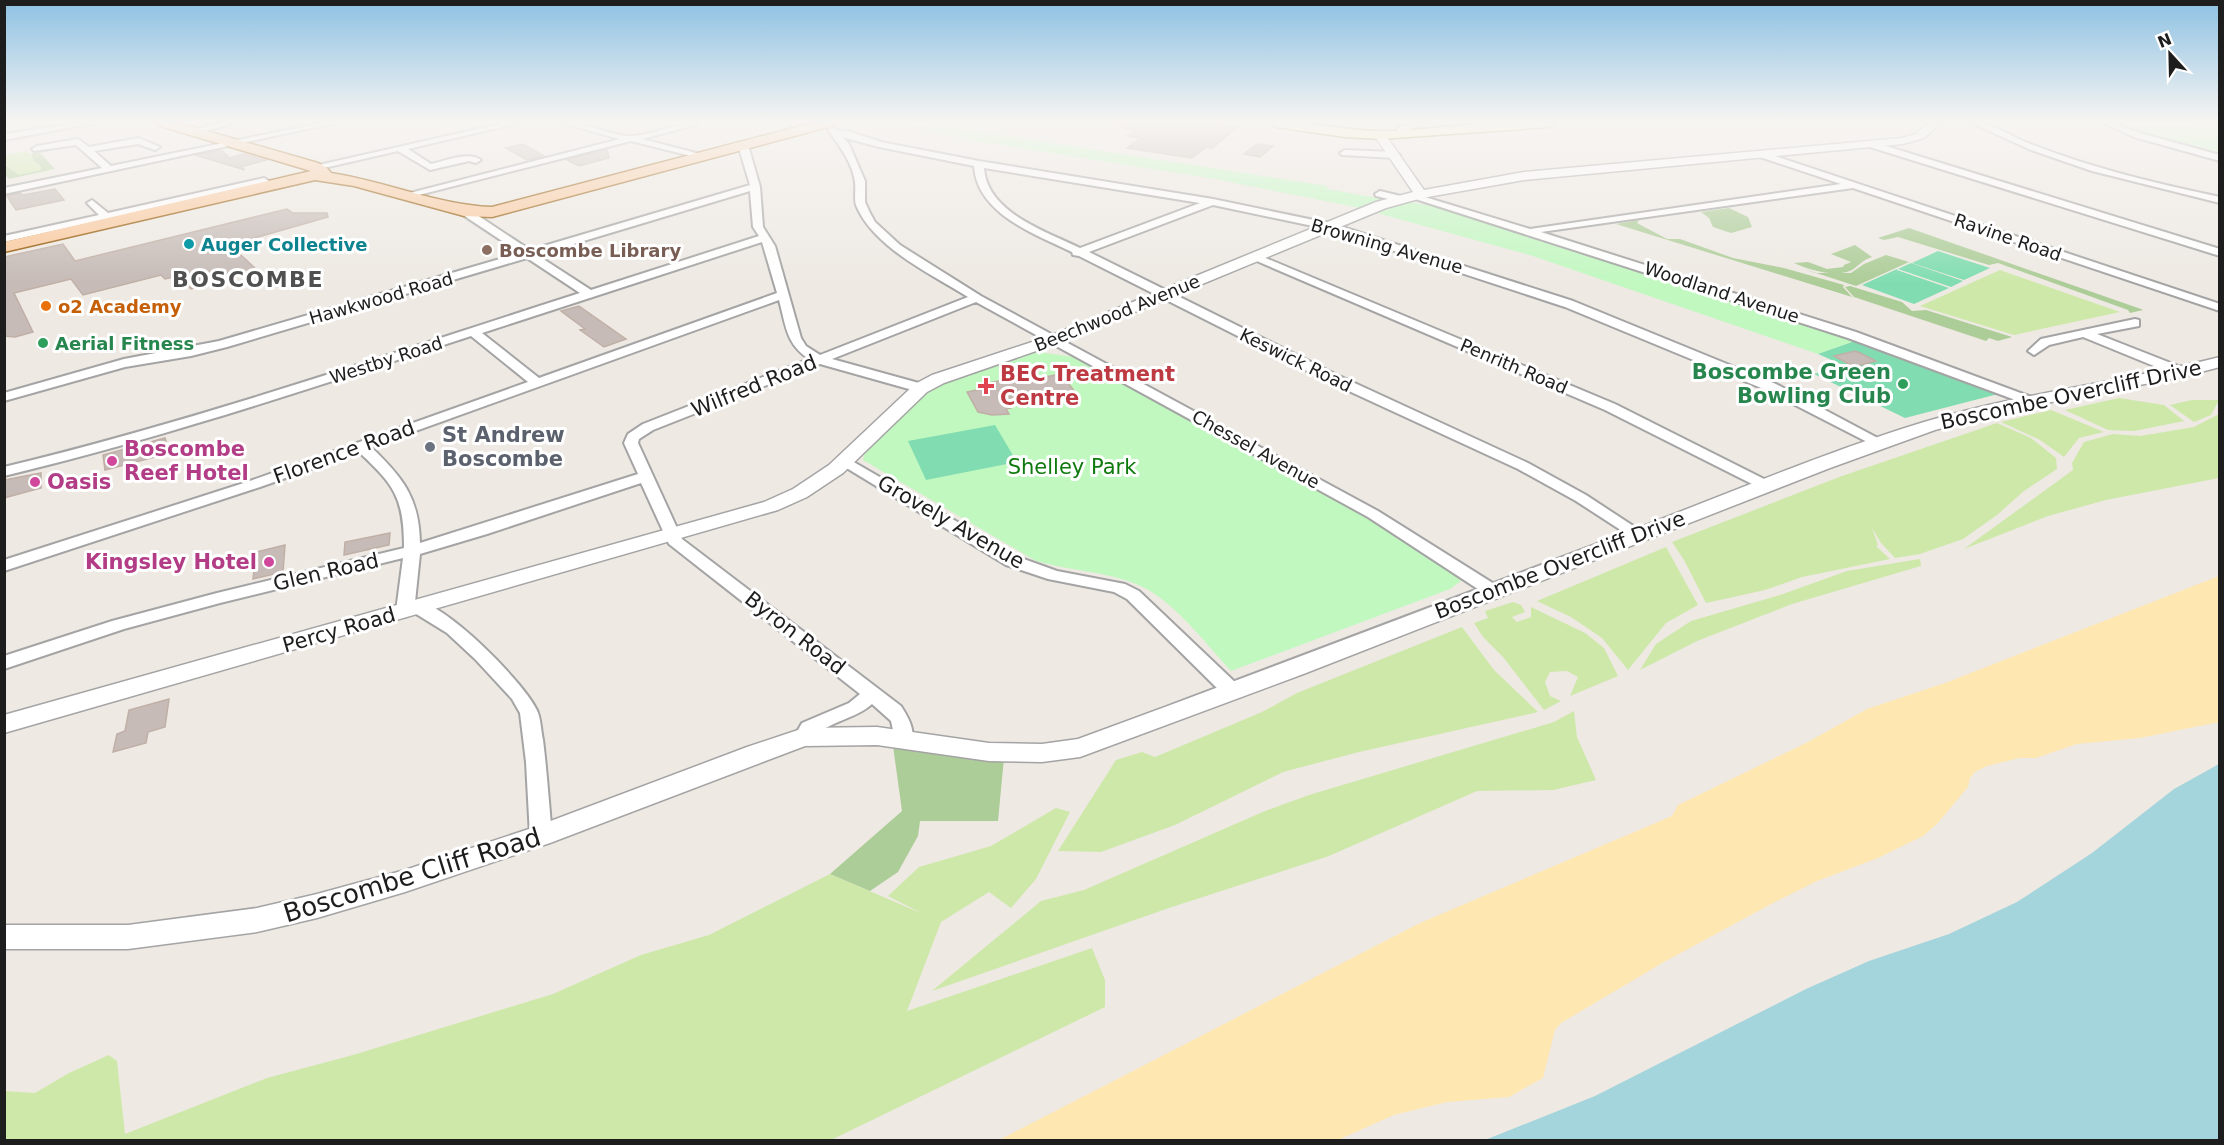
<svg xmlns="http://www.w3.org/2000/svg" width="2224" height="1145" font-family="'DejaVu Sans',sans-serif">
<style>
.grass{fill:#cee8a9}
.forest{fill:#adcd98}
.sand{fill:#fee7b1}
.park{fill:#c1f8c0}
.pitch{fill:#81ddb1}
.water{fill:#a4d4dc}
.building{fill:#c6bbb6;stroke:#c0afa6;stroke-width:1.5}
.lines{fill:none;stroke-linecap:round;stroke-linejoin:round}
.minor-casing{stroke:#a4a4a4;stroke-width:4}
.tertiary-casing{stroke:#a4a4a4;stroke-width:3}
.secondary-casing{stroke:#717206;stroke-width:3}
.primary-casing{stroke:#945602;stroke-width:3}
.minor{fill:#fff;fill-rule:evenodd}
.tertiary{fill:#fff;fill-rule:evenodd}
.secondary{fill:#f8f5b7;fill-rule:evenodd}
.primary{fill:#fac89c;fill-rule:evenodd}
.culture-dot{fill:#0f9aa8;stroke:#fff;stroke-width:2}
.education-dot{fill:#8d6e63;stroke:#fff;stroke-width:2}
.food-dot{fill:#e8710a;stroke:#fff;stroke-width:2}
.leisure-dot{fill:#2e9e5b;stroke:#fff;stroke-width:2}
.health-dot{fill:#e0444e;stroke:#fff;stroke-width:2}
.worship-dot{fill:#6b7280;stroke:#fff;stroke-width:2}
.hotel-dot{fill:#d1479c;stroke:#fff;stroke-width:2}
.labels{text-anchor:middle;dominant-baseline:central;stroke-width:6;stroke-linejoin:round;paint-order:stroke}
.far-street-label{font-size:18px;fill:#1d1d1d;stroke:#fff}
.far-culture-label{font-size:18px;font-weight:bold;fill:#0d838f;stroke:#fff;text-anchor:start}
.far-education-label{font-size:18px;font-weight:bold;fill:#785e54;stroke:#fff;text-anchor:start}
.far-food-label{font-size:18px;font-weight:bold;fill:#c56008;stroke:#fff;text-anchor:start}
.far-leisure-label{font-size:18px;font-weight:bold;fill:#27864d;stroke:#fff;text-anchor:start}
.leisure-label{font-size:21px;font-weight:bold;fill:#27864d;stroke:#fff;text-anchor:end}
.health-label{font-size:21px;font-weight:bold;fill:#be3a42;stroke:#fff;text-anchor:start}
.street-label{font-size:21px;fill:#1d1d1d;stroke:#fff}
.worship-label{font-size:21px;font-weight:bold;fill:#5b616d;stroke:#fff;text-anchor:start}
.hotel-label{font-size:21px;font-weight:bold;fill:#b23c85;stroke:#fff;text-anchor:start}
.park-label{font-size:21px;fill:#0e7a0d;stroke:#fff}
.far-district-label{font-size:22px;font-weight:bold;letter-spacing:1.5px;fill:#505050;stroke:#fff}
.near-street-label{font-size:26px;fill:#1d1d1d;stroke:#fff}
</style>
<rect width="100%" height="100%" fill="#eee9e3"/>
<path class="grass" d="M25 151 30 153 34 161 41 165V170L19 175 5 164 4 155Z
M2000 270 2120 312 2014 335 1920 306Z
M2119 398 2164 405 2184 421 2134 431 2108 430 2065 410Z
M2192 400H2219L2211 415 2194 422 2170 405Z
M2051 410 2104 432 2079 438 2064 457 2040 440 2001 422Z
M2219 414V478L2106 500 2048 516 1964 549 2073 470 2072 463 2084 442 2113 434 2140 436 2194 427Z
M1997 423 2031 438 2056 458 2057 469 2024 491 1997 515 1963 539 1920 554 1895 558 1881 543 1872 528 1878 545 1876 546 1890 559 1802 577 1765 590 1706 603 1684 560 1672 542 1842 476Z
M1666 547 1698 605 1666 623 1628 670 1602 638 1571 617 1537 601Z
M1920 559 1921 566 1792 604 1697 641 1640 670 1656 644 1691 621 1783 594 1847 571Z
M1513 602 1521 605 1525 612 1512 617 1517 622 1531 617V607L1585 633 1604 648 1618 676 1570 696 1578 677 1567 671 1550 672 1545 682 1550 696 1561 701 1544 710 1503 657 1483 637 1474 623 1488 618 1485 611Z
M1462 627 1494 670 1538 712 1359 752 1283 772 1175 825 1101 852 1058 851 1116 760 1142 752 1155 757 1262 712 1297 693Z
M1574 711 1577 737 1596 780 1553 790 1477 791 1329 856 1169 908 932 991 1041 901 1084 890 1265 811 1309 795 1554 722Z
M1056 808 1070 812 1036 879 1011 908 989 892 941 922 907 1011 1092 948 1105 980V1007L831 1140H5V1091L35 1093 69 1073 109 1055 117 1061 125 1134 267 1078 353 1055 553 994 641 955 709 935 830 874 923 914 888 896 919 867 991 846Z"/>
<path class="forest" d="M70 146H74L40 153 55 169 9 179 5 175 4 164 19 175 41 170V166L34 161 31 154Z
M1729 208 1748 217 1752 227 1731 233 1713 227 1709 218 1701 212Z
M1639 220 1637 223 1667 239H1680L1733 258 1784 268 1844 285 1843 287 1852 297 1616 224Z
M1909 228 2141 309 2143 310 2130 313 2128 310 1998 263 1989 265 1898 237 1884 240 1878 238Z
M1855 245 1872 257C1863 260 1859 265 1852 270 1836 278 1809 270 1794 263L1808 262 1827 269 1843 267 1844 265 1851 262 1831 254Z
M1886 255 1909 262 1856 286 1804 269 1815 273H1851L1864 264Z
M1850 286 1902 302 1912 311 1926 310 2012 337 1998 341 1989 338 1986 341 1854 297 1845 287Z
M893 746 1004 758 998 821H920L918 836 898 872 870 891 830 874 902 811Z"/>
<path class="sand" d="M2219 576V722L2140 738 2077 744 2036 758H2019L1987 766 1975 772 1970 778 1968 787 1937 824 1923 836 1878 858 1817 881 1773 903 1664 962 1561 1023 1555 1030 1543 1078 1509 1097 1447 1102 1394 1115 1338 1140H999L1420 923 1672 816 1678 805 1806 743 1867 709 1945 683Z"/>
<path class="park" d="M889 123H925L1327 186V189L1384 199 1360 208 1215 179 981 142Z
M2113 123H2193L2219 129V156L2128 130Z
M1408 202 1439 207 1522 233 1855 341 1818 354 1533 256 1377 213Z
M1038 352 1082 358 1374 519 1454 571 1461 581 1450 589 1231 671C1205 643 1172 598 1136 584 1107 572 1067 570 1036 561L863 460 864 455C886 433 907 405 934 389 965 370 1003 363 1038 352Z"/>
<path class="pitch" d="M1938 251 1990 268 1964 280 1912 263Z
M1911 263 1963 281 1951 287 1898 269Z
M1897 269V270L1949 288 1914 304 1862 285Z
M1855 341 1998 394 1905 418 1814 374 1843 365 1818 354Z
M995 425 1017 462 926 480 908 441Z"/>
<path class="water" d="M2219 764V1140H1485L1595 1096 1806 989 1869 961 1949 934 2017 902 2092 853 2174 789Z"/>
<path class="building" d="M1119 123H1213L1238 127 1212 148 1206 147 1192 158 1127 148 1141 138 1127 136 1135 131 1119 127Z
M523 144 544 156 527 160 506 148Z
M1257 144 1273 146 1260 157 1244 154Z
M607 149 609 158 579 166 567 160Z
M221 150 230 158 243 154 266 160 241 167 245 170 195 155Z
M55 189 64 200 16 210 7 196 20 193 23 195Z
M287 209 293 213H327L328 217 230 245 258 271 191 289 178 276 165 279 161 275 83 295 71 279 14 293 33 332 15 337 4 336V257L63 244 75 261Z
M579 306 626 339 604 347 580 330 585 329 561 311Z
M1855 351 1860 353 1876 361 1854 367 1834 356Z
M1061 374 1075 392 1010 406 1011 408 1006 409 1009 414 992 415 978 412 967 392 981 389 978 385 1030 375 1034 379Z
M165 438 170 453 105 470 103 455Z
M41 473V488L4 498V480Z
M390 533 389 545 344 555 345 542Z
M285 545 283 572 253 579 256 552Z
M169 699 165 727 148 732 146 743 113 752 117 734 125 731 129 710Z"/>
<g class="lines">
<defs>
<path id="minor" d="M78 123H95L4 140V134Z
M221 123H235L194 134 190 131Z
M321 123H335L4 194V188L102 168 76 145 34 151 32 149 37 146 78 139 89 147 139 138 160 147 155 150 138 144 94 151 111 166Z
M504 123H518L408 149 431 164C446 161 468 151 481 160L476 163 469 161 430 170 398 151 315 170 310 167Z
M562 123C586 120 609 137 632 136 654 135 674 123 697 123L696 125 642 139 708 156 703 159 631 141 407 198 402 195 620 139Z
M1416 123H1428L1405 131 1407 134 1403 137 1396 131 1399 127Z
M1972 123C1988 121 2007 134 2023 141 2087 167 2153 183 2220 197V203L2092 171 2031 150Z
M2103 123H2113L2140 133 2220 155V161L2134 137Z
M832 127 838 131H848L881 142 979 161 1213 199 1333 224 1573 301 1776 384 1887 443 1880 447 1875 446 1766 390 1565 307 1327 229 1213 205 1089 252 1335 374 1528 463 1586 495 1647 535 1639 540 1633 538 1576 501 1518 469 1325 380 1079 256 1073 255 1072 252C1035 234 977 214 974 166L879 147 842 137 849 144 865 181V202L870 213 875 222 900 245 981 296 1378 511 1499 587 1501 591 1499 595H1487L1368 517 976 302 832 359 926 385 928 388 926 391H916L820 364 653 430 639 439 638 443 682 539 901 706C908 717 917 732 910 744L903 746 896 744 891 721 872 704C855 720 822 722 811 742L804 744 797 742 794 737 802 723 849 703 860 694 669 544 641 483 487 534 420 554 415 602C441 598 529 687 538 713 541 721 541 731 543 740 547 772 549 804 552 836L548 842 541 844 534 842 530 836 526 762 520 713 512 699 475 659 447 633 413 612 405 617 399 615 396 611 403 558 220 603 124 629 4 669V656L112 621 217 593 404 548C404 497 394 485 359 452L260 487 4 571V560L250 481 528 382 471 336C317 386 163 438 4 476V467C199 420 389 354 580 293L527 258 227 347 191 356 125 367 4 401V393L124 359 219 341 520 253 460 213V209H468L530 250 750 185 738 145 743 142 748 145 760 187 763 227 775 246 801 338 806 346 820 355 968 297C931 274 873 247 856 205 854 198 856 190 855 182 853 164 839 145 828 130ZM984 168 1200 203 1080 248C1046 231 987 213 984 168ZM750 191 753 227 759 236 591 290 537 255ZM762 242 777 293 539 378 482 333ZM779 300C786 326 786 344 809 359L643 424 628 434 624 443 638 474 420 543C419 497 403 478 371 447Z
M1873 142 2220 249V256L1870 147 1868 145Z
M1345 150 1395 152 1400 155 1395 158 1342 155 1340 153Z
M1763 152 2220 304V311L1853 188 1541 232 1856 332 2034 398 2036 401 2034 404 2029 405 1848 338 1406 196 1415 194 1530 229 1841 184 1760 157V153Z
M264 178 269 181 267 183 4 242V236L99 215 87 203 92 200 108 213Z
M1380 191 1405 197 1406 199 1401 202 1376 196 1375 194Z
M1256 254 1615 404 1772 483 1774 486 1772 489H1762L1605 410 1252 259 1250 257Z
M2135 319 2139 320V326L2097 334 2186 369 2188 372 2186 375H2176L2083 337 2049 345 2034 355 2028 351 2041 339Z
M845 457 1018 557 1057 571 1125 584 1139 591 1239 686 1241 691 1239 696 1232 697 1225 696 1127 599 1114 592 1048 579 1006 565 840 464 838 461Z"/>
<path id="tertiary" d="M1929 123H1941L1924 138 1903 144 1524 180 1422 198 1386 208 1062 342 944 383 927 392 843 473 807 497 778 510 4 733V715L764 502 793 489 829 465 915 384 932 375 1050 336 1376 202 1413 192 1374 135 1376 133H1384L1424 190 1524 172 1902 138 1916 134Z
M2220 357V367L2181 377 2010 410 1935 430 1830 468 1306 673 1080 757 1042 762 989 761 877 745 805 746 550 843 405 892 317 918 257 932 128 949H4V925H128L257 908 317 894 405 870 532 828 747 747 804 728 877 727 989 743 1042 744 1078 739C1258 673 1437 605 1617 536 1718 498 1819 454 1924 422 2020 393 2121 382 2220 357Z"/>
<path id="secondary" d="M1270 123C1306 119 1343 131 1380 131 1438 131 1498 117 1555 123L1549 127 1380 139 1345 137 1276 127Z"/>
<path id="primary" d="M158 123H179L318 163 327 168 331 173C385 181 437 205 492 207L812 123H834L832 126 492 217 464 216 354 186 315 180 4 252V242L311 171 160 126Z"/>
</defs>
<use href="#minor" class="minor-casing"/>
<use href="#tertiary" class="tertiary-casing"/>
<use href="#secondary" class="secondary-casing"/>
<use href="#primary" class="primary-casing"/>
<use href="#minor" class="minor"/>
<use href="#tertiary" class="tertiary"/>
<use href="#secondary" class="secondary"/>
<use href="#primary" class="primary"/>
</g>
<linearGradient id="sky" x2="0" y2="1"><stop stop-color="#8dc1e3"/><stop offset="0.43" stop-color="#f7f5f2"/><stop offset="1" stop-color="#f7f5f2" stop-opacity="0"/></linearGradient>
<rect width="2224" height="283" fill="url(#sky)"/>
<circle class="culture-dot" cx="189" cy="244" r="6"/>
<circle class="education-dot" cx="487" cy="250" r="6"/>
<circle class="food-dot" cx="46" cy="306" r="6"/>
<g class="leisure-dot">
<circle cx="43" cy="343" r="6"/>
<circle cx="1903" cy="384" r="6"/>
</g>
<path class="health-dot" d="M983 377h6v6h6v6h-6v6h-6v-6h-6v-6h6z"/>
<circle class="worship-dot" cx="430" cy="447" r="6"/>
<g class="hotel-dot">
<circle cx="112" cy="461" r="6"/>
<circle cx="35" cy="482" r="6"/>
<circle cx="269" cy="562" r="6"/>
</g>
<g class="labels">
<g class="far-street-label">
<text transform="translate(2008 237) rotate(19)">Ravine Road</text>
<text transform="translate(1387 246) rotate(16)">Browning Avenue</text>
<text transform="translate(1722 292) rotate(18)">Woodland Avenue</text>
<text transform="translate(381 298) rotate(-16)">Hawkwood Road</text>
<text transform="translate(1117 313) rotate(-22)">Beechwood Avenue</text>
<text transform="translate(386 360) rotate(-18)">Westby Road</text>
<text transform="translate(1296 360) rotate(26)">Keswick Road</text>
<text transform="translate(1514 366) rotate(23)">Penrith Road</text>
<text transform="translate(1256 449) rotate(29)">Chessel Avenue</text>
</g>
<g class="far-culture-label">
<text x="201" y="244">Auger Collective</text>
</g>
<g class="far-education-label">
<text x="499" y="250">Boscombe Library</text>
</g>
<g class="far-food-label">
<text x="58" y="306">o2 Academy</text>
</g>
<g class="far-leisure-label">
<text x="55" y="343">Aerial Fitness</text>
</g>
<g class="leisure-label">
<text x="1891" y="372">Boscombe Green<tspan x="1891" dy="24">Bowling Club</tspan></text>
</g>
<g class="health-label">
<text x="1000" y="374">BEC Treatment<tspan x="1000" dy="24">Centre</tspan></text>
</g>
<g class="street-label">
<text transform="translate(754 386) rotate(-22)">Wilfred Road</text>
<text transform="translate(2071 395) rotate(-12)">Boscombe Overcliff Drive</text>
<text transform="translate(344 452) rotate(-20)">Florence Road</text>
<text transform="translate(951 522) rotate(30)">Grovely Avenue</text>
<text transform="translate(1560 565) rotate(-21)">Boscombe Overcliff Drive</text>
<text transform="translate(326 572) rotate(-13)">Glen Road</text>
<text transform="translate(339 630) rotate(-16)">Percy Road</text>
<text transform="translate(795 633) rotate(38)">Byron Road</text>
</g>
<g class="worship-label">
<text x="442" y="435">St Andrew<tspan x="442" dy="24">Boscombe</tspan></text>
</g>
<g class="hotel-label">
<text x="124" y="449">Boscombe<tspan x="124" dy="24">Reef Hotel</tspan></text>
<text x="47" y="482">Oasis</text>
<text x="257" y="562" text-anchor="end">Kingsley Hotel</text>
</g>
<g class="park-label">
<text x="1072" y="467">Shelley Park</text>
</g>
<g class="far-district-label">
<text x="248" y="279">BOSCOMBE</text>
</g>
<g class="near-street-label">
<text transform="translate(412 875) rotate(-17)">Boscombe Cliff Road</text>
</g>
</g>
<rect width="2224" height="1145" fill="none" stroke="#1d1d1d" stroke-width="12"/>
<g transform="translate(2170 54) rotate(338)" stroke="#ffffff" stroke-width="4.5" paint-order="stroke">
<path d="M0-4.5L10 22L0 15L-10 22Z" fill="#1d1d1d"/>
<text y="-9" font-size="16" font-weight="bold" text-anchor="middle" fill="#1d1d1d">N</text>
</g>
</svg>
